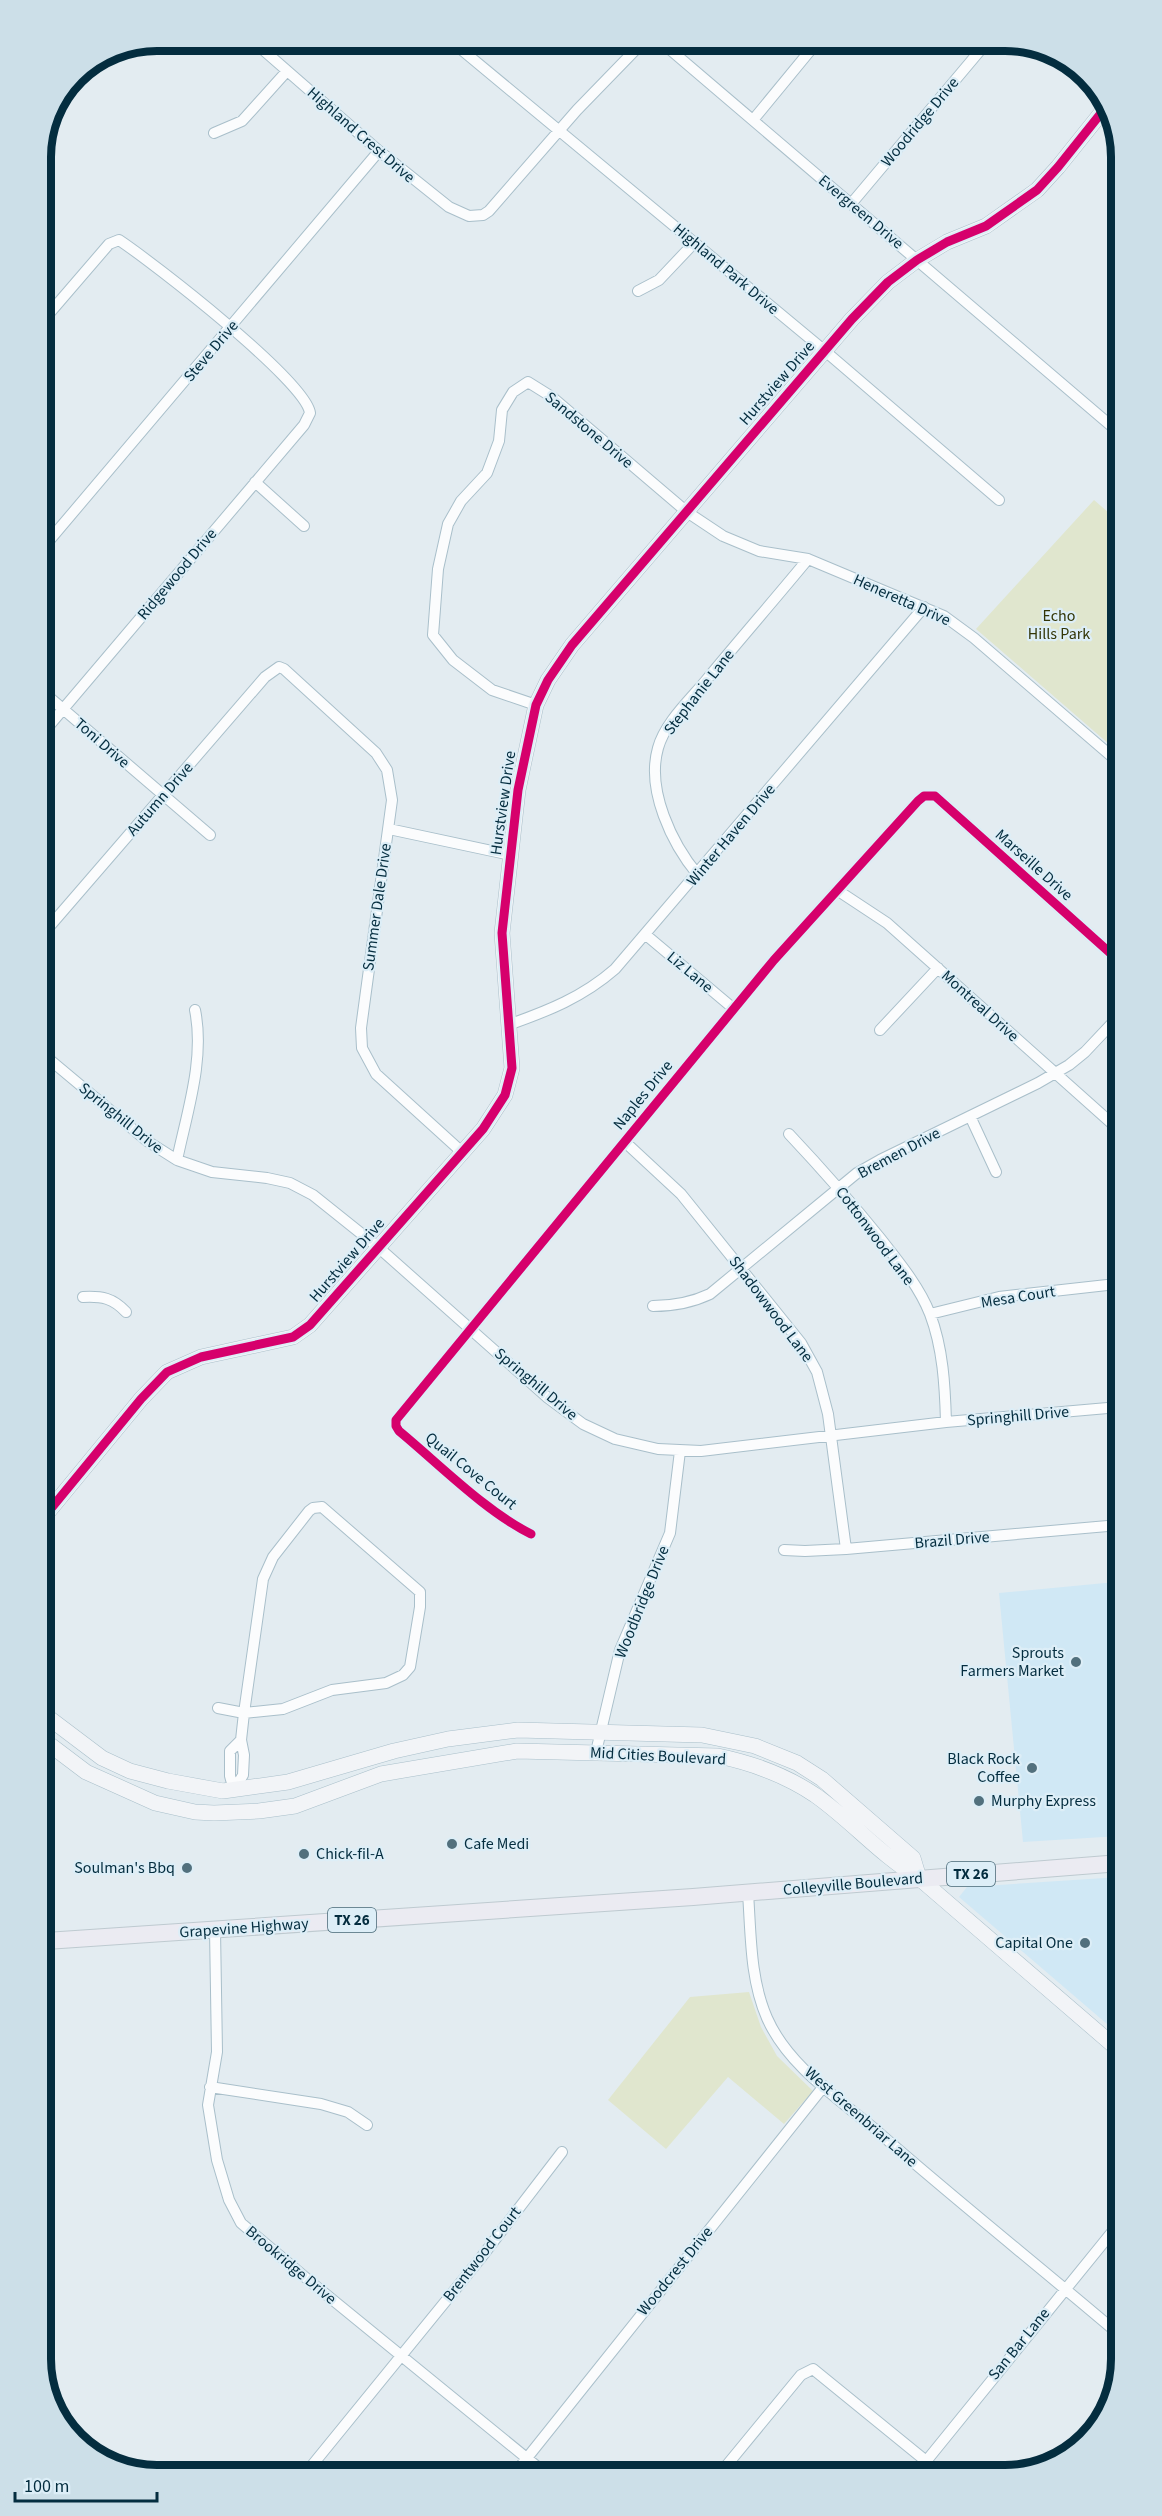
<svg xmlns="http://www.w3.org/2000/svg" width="1162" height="2516" font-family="'Source Sans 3',sans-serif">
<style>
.built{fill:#d0e8f5}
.green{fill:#e0e6ce}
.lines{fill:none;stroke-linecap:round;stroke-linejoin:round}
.street-casing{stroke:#a9bfca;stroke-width:12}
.secondary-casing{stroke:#a9bfca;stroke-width:16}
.primary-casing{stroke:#becad0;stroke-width:18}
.street{stroke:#fbfcfd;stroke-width:10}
.secondary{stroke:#f2f4f7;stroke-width:15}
.primary{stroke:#ebebf2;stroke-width:16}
.cycleway-casing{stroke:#ddeef7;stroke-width:13}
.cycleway{stroke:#d6006c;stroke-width:9}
.poi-dot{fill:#52707d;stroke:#ddeef7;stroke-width:2}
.labels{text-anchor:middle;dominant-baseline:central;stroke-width:4.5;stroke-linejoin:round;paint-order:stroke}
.shield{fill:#ddeef7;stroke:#456776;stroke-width:1.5}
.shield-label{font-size:15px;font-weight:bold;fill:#042d3f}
.street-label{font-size:16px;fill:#042d3f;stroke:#ddeef7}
.park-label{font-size:16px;fill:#333606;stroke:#ddeef7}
.poi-label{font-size:16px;fill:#042d3f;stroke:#ddeef7;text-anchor:end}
.rim{fill:none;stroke:#042d3f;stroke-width:8}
</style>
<rect width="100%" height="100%" fill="#e3ecf1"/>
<path class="built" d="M1105 1583H1119L1120 1836 1023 1842 999 1593Z
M1120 1877 1121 2036 959 1897 967 1887Z"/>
<path class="green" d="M1094 500 1116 519 1117 751 976 629Z
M749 1992 761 2027 777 2056 813 2091 784 2124 728 2077 666 2149 608 2100 690 1997Z"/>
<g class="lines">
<defs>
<path id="street" d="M253 41 379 151 449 207 469 216 483 215 489 211 577 110 644 41
M451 41 825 351 999 500
M660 41 1116 430
M753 120 818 41
M214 133 242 121 287 71
M851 204 988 41
M638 291 659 280 694 243
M41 323 109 244 119 240C152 262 306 381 310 413L304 425 42 734
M255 482 304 526
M42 549 379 151
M42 691 210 835
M536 705 492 690 453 660 433 635 438 569 448 524 461 501 487 473 499 441 502 410 513 392 528 382 552 397 687 512 723 536 759 551 808 559 944 616 974 638 1117 761
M389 829 511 855
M698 875C672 844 646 790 658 748 665 722 691 699 708 678 741 638 775 599 808 559
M837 890 887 923 1118 1129
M43 934 265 677 279 667 284 669 376 753 387 770 392 800 361 1028 362 1048 376 1074 463 1153
M646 935 734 1009
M508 1025C548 1011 583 997 615 969L924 607
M880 1030 938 968
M43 1054 147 1141 177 1160 212 1172 267 1178 290 1183 313 1195 378 1247 548 1398 583 1424 615 1439 658 1449 701 1451 946 1422 1119 1407
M970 1116 996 1172
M789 1134C821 1168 851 1202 880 1238 898 1261 919 1286 930 1314 943 1348 945 1386 946 1422
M625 1142 681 1194 801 1343 817 1372 828 1414 846 1549
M177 1160C187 1112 205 1059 195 1010
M83 1297C102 1296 113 1298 126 1312
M653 1306C674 1306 691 1303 710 1294L857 1173 880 1160 1038 1083 1069 1065 1085 1052 1118 1017
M930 1314 999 1297 1107 1285
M322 1507 420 1592V1607L410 1667 403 1675 386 1683 332 1690 283 1709 244 1713 263 1579 273 1557 309 1511 313 1508Z
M531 1534C485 1511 439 1464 399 1431L396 1426V1420L774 960 918 801 924 796H935L1118 960
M784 1550 805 1551 846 1549 1119 1525
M218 1708 244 1713 241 1740 244 1755 243 1775 234 1790
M596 1752 620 1650 670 1533 680 1451
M234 1790 230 1776V1751L241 1740
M748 1893C751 1935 750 1979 767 2018 788 2066 838 2098 877 2131 957 2201 1040 2267 1121 2336
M215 1930 217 2052 208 2105 217 2160 229 2200 241 2223 312 2283 545 2473
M210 2087 321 2104 348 2112 367 2125
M919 2470 1121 2221
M722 2471 801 2375 813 2369 926 2461
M515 2473 824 2086
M305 2474 480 2259 562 2152"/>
<path id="secondary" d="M44 1517 141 1399 167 1372 201 1357 293 1337 310 1325 483 1129 505 1095 512 1068 502 933 518 790 536 705 548 680 572 645 852 319 888 282 917 260 947 242 986 226 1037 190 1058 167 1106 107
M45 1715 102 1758 130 1771 168 1781 223 1791 288 1782 394 1751 448 1739 518 1730 702 1735 755 1746 797 1763 822 1779 913 1858 919 1878
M45 1741 86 1772 155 1803 195 1812 214 1813 259 1811 295 1806 381 1774 517 1751 718 1756C752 1763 785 1775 815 1795 852 1821 880 1855 919 1878L1121 2052"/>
<path id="primary" d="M46 1941 693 1897 1120 1863"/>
</defs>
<use href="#street" class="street-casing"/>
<use href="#secondary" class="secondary-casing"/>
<use href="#primary" class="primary-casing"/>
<use href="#street" class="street"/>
<use href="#secondary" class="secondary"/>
<use href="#primary" class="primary"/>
<defs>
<path id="cycleway" d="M44 1517 141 1399 167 1372 201 1357 293 1337 310 1325 483 1129 505 1095 512 1068 502 933 518 790 536 705 548 680 572 645 852 319 888 282 917 260 947 242 986 226 1037 190 1058 167 1106 107
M531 1534C485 1511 439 1464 399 1431L396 1426V1420L774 960 918 801 924 796H935L1118 960"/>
</defs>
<use href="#cycleway" class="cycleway-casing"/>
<use href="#cycleway" class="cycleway"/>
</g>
<g class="poi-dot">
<circle cx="1076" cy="1662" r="6"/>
<circle cx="1032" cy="1768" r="6"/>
<circle cx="979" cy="1801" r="6"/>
<circle cx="452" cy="1844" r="6"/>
<circle cx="304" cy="1854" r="6"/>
<circle cx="187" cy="1868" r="6"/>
<circle cx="1085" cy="1943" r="6"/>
</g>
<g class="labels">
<g class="shield">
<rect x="947" y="1862" width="48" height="24" rx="4.5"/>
<rect x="328" y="1908" width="48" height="24" rx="4.5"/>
</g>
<g class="shield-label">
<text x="971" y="1874">TX 26</text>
<text x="352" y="1920">TX 26</text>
</g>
<g class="street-label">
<text transform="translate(920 122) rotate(-50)">Woodridge Drive</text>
<text transform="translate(361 135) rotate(41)">Highland Crest Drive</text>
<text transform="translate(861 212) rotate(40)">Evergreen Drive</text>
<text transform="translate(726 269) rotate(40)">Highland Park Drive</text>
<text transform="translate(211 351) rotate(-50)">Steve Drive</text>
<text transform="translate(777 383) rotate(-49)">Hurstview Drive</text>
<text transform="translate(589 430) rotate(40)">Sandstone Drive</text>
<text transform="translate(177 574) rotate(-50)">Ridgewood Drive</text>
<text transform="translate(902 600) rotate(24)">Heneretta Drive</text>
<text transform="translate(699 692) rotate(-52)">Stephanie Lane</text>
<text transform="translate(102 743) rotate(41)">Toni Drive</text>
<text transform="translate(160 799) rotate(-49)">Autumn Drive</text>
<text transform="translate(503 803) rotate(-82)">Hurstview Drive</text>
<text transform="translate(731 835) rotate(-50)">Winter Haven Drive</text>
<text transform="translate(1034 865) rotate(42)">Marseille Drive</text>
<text transform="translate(377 907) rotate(-82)">Summer Dale Drive</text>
<text transform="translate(690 972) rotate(40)">Liz Lane</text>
<text transform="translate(980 1006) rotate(42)">Montreal Drive</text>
<text transform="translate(643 1095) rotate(-51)">Naples Drive</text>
<text transform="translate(121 1118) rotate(39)">Springhill Drive</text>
<text transform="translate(899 1153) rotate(-28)">Bremen Drive</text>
<text transform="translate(875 1236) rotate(53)">Cottonwood Lane</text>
<text transform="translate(347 1260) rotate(-49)">Hurstview Drive</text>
<text transform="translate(1018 1297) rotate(-9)">Mesa Court</text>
<text transform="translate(771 1309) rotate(53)">Shadowwood Lane</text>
<text transform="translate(536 1384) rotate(40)">Springhill Drive</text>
<text transform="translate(1018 1416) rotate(-5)">Springhill Drive</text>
<text transform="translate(471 1471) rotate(39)">Quail Cove Court</text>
<text transform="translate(952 1540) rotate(-5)">Brazil Drive</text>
<text transform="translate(642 1602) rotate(-68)">Woodbridge Drive</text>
<text transform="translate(658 1756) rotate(3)">Mid Cities Boulevard</text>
<text transform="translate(853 1884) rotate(-5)">Colleyville Boulevard</text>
<text transform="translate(244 1928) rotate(-4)">Grapevine Highway</text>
<text transform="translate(861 2117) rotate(41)">West Greenbriar Lane</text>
<text transform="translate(482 2254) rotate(-52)">Brentwood Court</text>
<text transform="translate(291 2265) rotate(40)">Brookridge Drive</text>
<text transform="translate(675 2271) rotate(-51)">Woodcrest Drive</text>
<text transform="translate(1019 2344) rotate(-51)">San Bar Lane</text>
</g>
<g class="park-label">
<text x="1059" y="616">Echo<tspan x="1059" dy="18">Hills Park</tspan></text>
</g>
<g class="poi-label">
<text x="1064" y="1653">Sprouts<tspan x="1064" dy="18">Farmers Market</tspan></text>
<text x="1020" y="1759">Black Rock<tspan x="1020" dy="18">Coffee</tspan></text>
<text x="991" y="1801" text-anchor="start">Murphy Express</text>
<text x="464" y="1844" text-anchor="start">Cafe Medi</text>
<text x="316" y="1854" text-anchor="start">Chick-fil-A</text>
<text x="175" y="1868">Soulman's Bbq</text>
<text x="1073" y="1943">Capital One</text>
</g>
</g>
<path d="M0 0H1162V2516H0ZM157 51H1005A106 106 0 0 1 1111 157V2359A106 106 0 0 1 1005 2465H157A106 106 0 0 1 51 2359V157A106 106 0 0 1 157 51Z" fill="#ccdfe8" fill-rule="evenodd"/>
<path class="rim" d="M157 51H1005A106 106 0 0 1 1111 157V2359A106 106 0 0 1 1005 2465H157A106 106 0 0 1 51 2359V157A106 106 0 0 1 157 51Z"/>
<path d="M15 2492v9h142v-9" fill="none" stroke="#042d3f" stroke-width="3"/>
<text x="24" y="2492" font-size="18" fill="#042d3f" stroke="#ddeef7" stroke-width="4.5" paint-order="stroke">100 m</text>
</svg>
